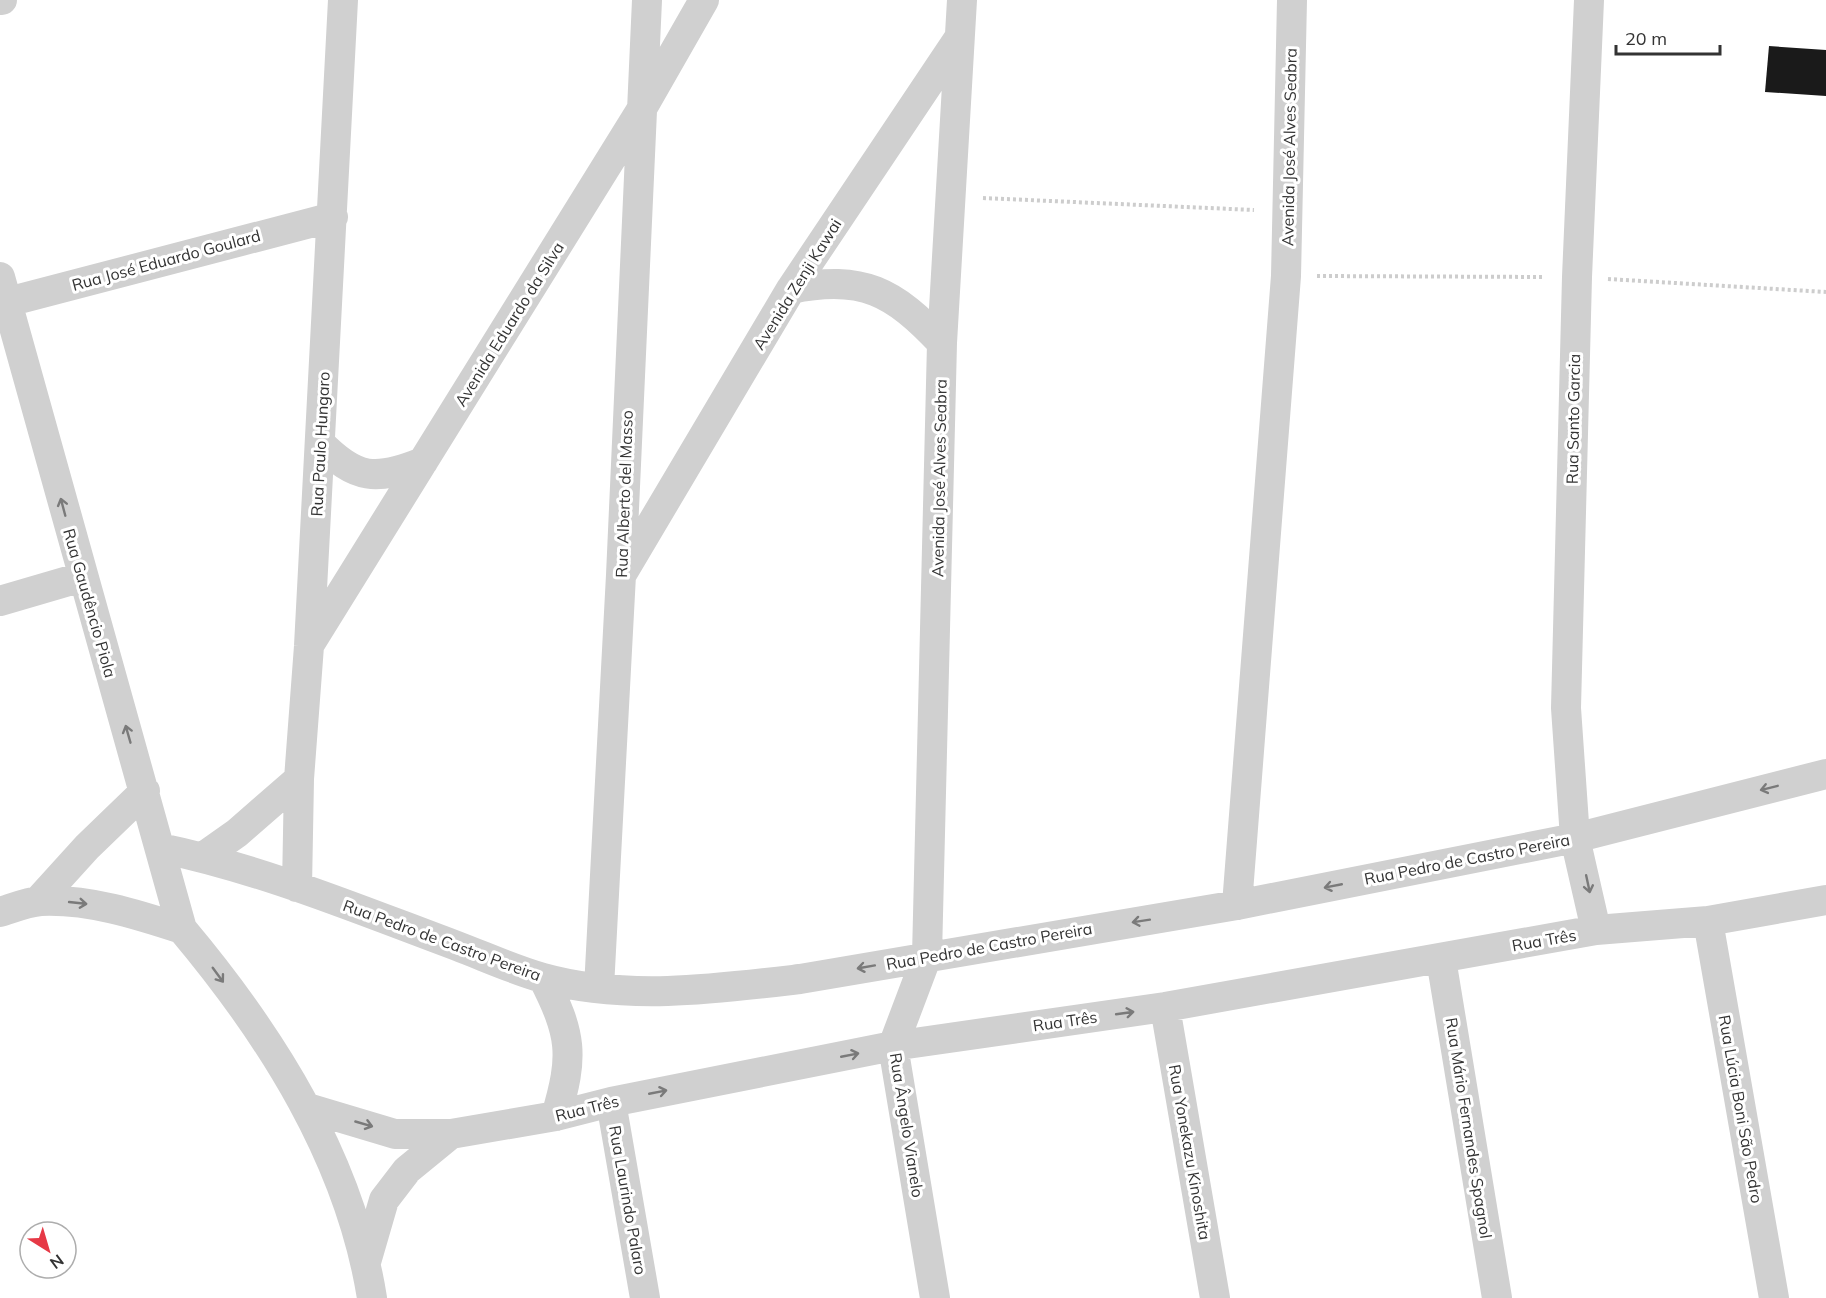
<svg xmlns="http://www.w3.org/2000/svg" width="1826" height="1298" font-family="Mulish,sans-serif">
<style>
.building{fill:#1a1a1a}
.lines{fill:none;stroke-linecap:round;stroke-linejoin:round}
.path{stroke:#cdcdcd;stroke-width:4;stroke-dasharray:3 3;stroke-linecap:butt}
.minor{stroke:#d0d0d0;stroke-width:30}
.oneway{stroke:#7a7a7a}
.labels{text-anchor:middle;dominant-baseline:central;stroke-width:6;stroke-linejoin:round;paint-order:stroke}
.street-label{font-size:16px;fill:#333;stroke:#fff}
</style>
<rect width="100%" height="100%" fill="#fff"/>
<path class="building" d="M1769 46 1826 50V96L1765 92Z"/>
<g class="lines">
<path class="path" d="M983 198 1254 210
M1317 276 1544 277
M1608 279 1826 292"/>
<path class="minor" d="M0 0H2
M1589 0 1577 277 1566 708 1575 838 1596 930
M0 277 182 929C271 1035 350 1159 372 1298
M791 289C863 274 894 292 942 343
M0 304 333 217
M320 443C356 480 376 481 423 462
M623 572 791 289 957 41
M0 601 82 577
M311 642 640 112 704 0
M160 848C262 869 360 910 457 946 486 957 514 970 543 978 625 1001 717 989 800 979L1237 905 1575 838 1826 774
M203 857 237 833 299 779
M297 887 299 779 309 646 343 0
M38 901 87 847 145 791
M1237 905 1286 276 1292 0
M0 912C13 908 27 902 41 901 89 899 136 914 182 929
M1708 921 1774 1298
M1441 959 1497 1298
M543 978C572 1035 574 1055 556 1116
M599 988 621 575 647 0
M1165 1007 1215 1298
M611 1102 645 1298
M308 1108 395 1134H451L556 1116 611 1102 893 1046 1165 1007 1596 930 1708 921 1826 900
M366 1262 384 1200 407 1170 451 1134
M935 1298 893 1046 927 956 942 343 962 0"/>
</g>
<defs><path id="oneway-shaft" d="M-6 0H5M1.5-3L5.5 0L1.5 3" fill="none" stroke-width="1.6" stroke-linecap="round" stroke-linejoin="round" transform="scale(1.5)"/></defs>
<g class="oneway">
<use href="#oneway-shaft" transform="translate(63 507) rotate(-105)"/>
<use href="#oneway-shaft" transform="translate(128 734) rotate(-106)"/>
<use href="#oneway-shaft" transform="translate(1769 788) rotate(166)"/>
<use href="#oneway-shaft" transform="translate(1588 884) rotate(78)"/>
<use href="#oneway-shaft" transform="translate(1333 886) rotate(169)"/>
<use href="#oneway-shaft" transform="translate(78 903) rotate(6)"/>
<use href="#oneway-shaft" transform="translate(1141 921) rotate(171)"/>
<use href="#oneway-shaft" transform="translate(866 967) rotate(170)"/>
<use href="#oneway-shaft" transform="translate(218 975) rotate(54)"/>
<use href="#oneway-shaft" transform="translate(1125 1013) rotate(-8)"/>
<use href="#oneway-shaft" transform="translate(850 1055) rotate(-11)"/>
<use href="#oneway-shaft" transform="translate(658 1092) rotate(-11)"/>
<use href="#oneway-shaft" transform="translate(364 1124) rotate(16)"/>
</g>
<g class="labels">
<g class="street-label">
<text transform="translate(1289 147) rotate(-89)">Avenida José Alves Seabra</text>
<text transform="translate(166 260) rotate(-15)">Rua José Eduardo Goulard</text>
<text transform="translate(797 284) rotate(-58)">Avenida Zenji Kawai</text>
<text transform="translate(509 324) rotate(-58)">Avenida Eduardo da Silva</text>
<text transform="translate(1573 419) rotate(-89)">Rua Santo Garcia</text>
<text transform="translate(320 444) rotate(-87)">Rua Paulo Hungaro</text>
<text transform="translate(939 478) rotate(-89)">Avenida José Alves Seabra</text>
<text transform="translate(624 494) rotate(-88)">Rua Alberto del Masso</text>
<text transform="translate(90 603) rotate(74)">Rua Gaudêncio Piola</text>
<text transform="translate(1467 859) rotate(-11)">Rua Pedro de Castro Pereira</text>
<text transform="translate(442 940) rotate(20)">Rua Pedro de Castro Pereira</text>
<text transform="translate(1544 940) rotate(-10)">Rua Três</text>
<text transform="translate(989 946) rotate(-10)">Rua Pedro de Castro Pereira</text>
<text transform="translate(1065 1021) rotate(-8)">Rua Três</text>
<text transform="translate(587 1108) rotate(-14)">Rua Três</text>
<text transform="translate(1741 1109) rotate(80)">Rua Lúcia Boni São Pedro</text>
<text transform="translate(907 1125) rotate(81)">Rua Ângelo Vianelo</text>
<text transform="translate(1469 1128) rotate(81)">Rua Mário Fernandes Spagnol</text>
<text transform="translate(1190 1152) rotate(80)">Rua Yonekazu Kinoshita</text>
<text transform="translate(628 1200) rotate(80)">Rua Laurindo Palaro</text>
</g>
</g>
<g transform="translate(48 1250) rotate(143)"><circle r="28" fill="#ffffff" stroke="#adadad" stroke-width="1.5"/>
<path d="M0-4.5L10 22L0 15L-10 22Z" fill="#e63946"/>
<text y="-9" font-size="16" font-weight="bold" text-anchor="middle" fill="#333333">N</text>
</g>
<path d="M1616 45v9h104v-9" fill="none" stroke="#333333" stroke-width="3"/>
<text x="1625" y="45" font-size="18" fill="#333333" stroke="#ffffff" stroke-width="4.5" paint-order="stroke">20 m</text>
</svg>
